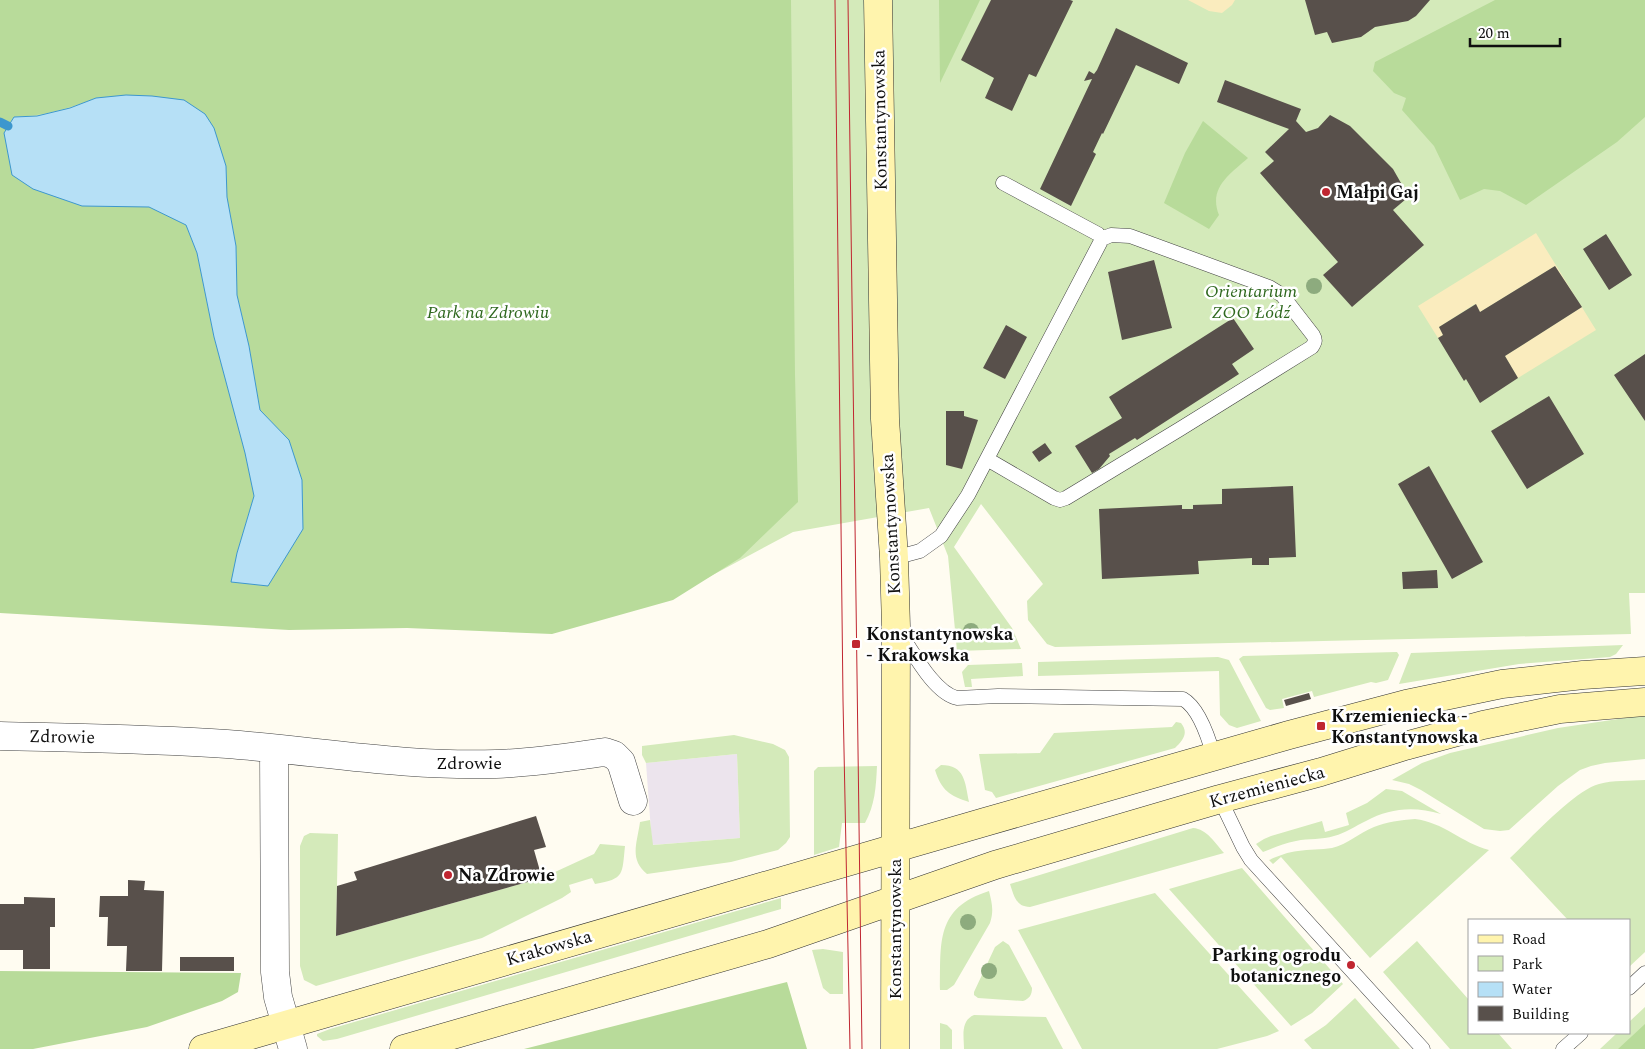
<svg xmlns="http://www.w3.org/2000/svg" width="1645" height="1049" font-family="Spectral,serif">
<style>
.industrial{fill:#ece4ed}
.green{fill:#d4eaba}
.forest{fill:#b8db9a;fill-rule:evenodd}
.sand{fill:#faecbe}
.water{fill:#b6e0f6;stroke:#3d97ce}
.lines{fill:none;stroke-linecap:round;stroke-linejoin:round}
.stream{stroke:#3d97ce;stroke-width:9}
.building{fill:#58504b}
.service-casing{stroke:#424242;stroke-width:15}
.minor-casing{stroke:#424242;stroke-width:29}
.secondary-casing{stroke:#313131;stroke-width:29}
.service{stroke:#fff;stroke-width:14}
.minor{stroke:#fff;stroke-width:28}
.secondary{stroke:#fff4ad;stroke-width:28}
.tram{stroke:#c02631;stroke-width:1}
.tree{fill:#8dab7e}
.poi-dot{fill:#c02631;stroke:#fff;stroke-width:2}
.labels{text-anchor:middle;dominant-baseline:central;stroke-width:5;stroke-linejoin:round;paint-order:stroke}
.street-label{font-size:18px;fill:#0f0f0f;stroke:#fff}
.poi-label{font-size:18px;font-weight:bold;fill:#0f0f0f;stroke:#fff;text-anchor:start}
.park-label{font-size:18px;font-style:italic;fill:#2f681f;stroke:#fff}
</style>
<rect width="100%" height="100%" fill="#fffcf1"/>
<path class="industrial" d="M737 754 740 838 652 845 646 763Z"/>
<path class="green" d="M0 0H1645V593H1629L1631 634 1055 647 1047 644 1028 620 1027 601 1043 584 981 504 954 547 1012 628 1021 649 957 651 948 556 929 508 793 532 666 600 0 599Z
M1623 645 1616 654 1610 657 1519 664 1399 684 1411 653Z
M1397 652 1399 655 1388 680 1376 683 1371 682 1314 697 1312 691 1282 699 1284 708 1270 710 1266 708 1239 659 1243 656Z
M1218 657 1229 660 1261 721 1237 728 1229 725 1220 715 1219 671 1038 676V662Z
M1022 663 1023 676 971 679 972 687H965L962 672 968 665Z
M1645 715V759L1605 763 1591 766 1580 770 1558 786 1509 830 1500 831 1484 829 1421 790 1409 784 1392 780 1422 763 1450 753 1558 728Z
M1176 722 1181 723C1189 733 1183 740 1175 748L996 798 992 792 985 790 979 754 1040 753 1054 733 1172 727Z
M734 735 773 744 785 750 789 757 790 837 786 843 778 850 731 862 647 874C629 859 637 844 640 822L650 820 653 845 740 838 737 754 646 763 642 755V746Z
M941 765C965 765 965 782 969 802 950 796 941 790 935 770Z
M877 766C876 787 875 805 865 823H842L839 847 814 855V771L818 767Z
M1645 780V952L1629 967V920H1568L1510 858C1530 839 1575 790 1599 784 1613 780 1630 781 1645 780Z
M1386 789 1402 791 1441 814C1414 806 1390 808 1366 821 1355 826 1346 833 1334 836 1322 840 1309 838 1296 841 1284 843 1274 848 1263 852L1256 844 1264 839 1271 836 1322 821 1325 832 1349 825 1346 813 1367 803Z
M1415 819C1443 822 1462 843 1489 850L1370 958 1281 857 1273 864 1269 860C1278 856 1288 852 1298 851 1309 849 1321 850 1332 848 1348 844 1359 833 1374 827 1387 822 1400 820 1415 819Z
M1193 828C1207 829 1215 843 1224 853L1030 907C1016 907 1014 896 1010 884Z
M310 833 338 834 336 936 542 878 594 854 600 844 625 846C622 874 625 879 595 884L592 878 569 885 571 892 562 898 482 938 316 986 304 980 300 966V846L304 836Z
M1242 868 1343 984 1312 1013 1291 1026 1169 889Z
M989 891C992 903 994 911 990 923L954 985 947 990H940C941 943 935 908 989 891Z
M1155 893 1279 1031 1267 1036 1217 1049H1082L1018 930Z
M781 898V909L337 1039 323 1041 317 1036V1034L330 1029Z
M1003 941 1009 945 1032 988C1032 995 1029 999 1023 1001L978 998 974 995V992L995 947Z
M1417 941 1469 1000V1033H1498L1512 1049H1450L1383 972Z
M823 949 843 952V994H830L823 988 812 950Z
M1355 998 1400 1049H1312L1304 1040 1326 1025Z
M1645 1007V1049H1600L1617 1033H1629V1022Z
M974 1015 1046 1017 1063 1049H964C964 1037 960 1021 974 1015Z
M940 1023 947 1025 952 1030V1049H940Z"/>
<path class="forest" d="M0 0H791L795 375 798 502 740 558 673 600 552 634 407 628 289 630 0 613ZM96 98 226 166 227 197 236 246 237 295 249 346 260 410 289 440 232 582 237 553 254 496 245 453 214 337 197 253 186 225 4 133 14 117C43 116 68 109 96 98Z
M939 0H980L940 83Z
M1495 0H1645V117L1617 142 1526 205 1500 191 1484 189 1460 200 1434 146 1402 110 1406 98 1394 93 1373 71 1375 62Z
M1203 121 1248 158C1230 174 1208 188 1219 215L1209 229 1164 203 1185 153Z
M0 971 241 973 238 992 222 1001 147 1027 33 1049H0Z
M787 982 807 1049H524Z
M1645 1024V1049H1618Z"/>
<path class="sand" d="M1188 0H1235L1232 5 1222 13 1209 11Z
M1536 233 1596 330 1518 378 1505 356 1582 307 1555 266 1480 312 1475 304 1439 327 1443 335 1438 338 1418 306Z"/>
<path class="water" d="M126 95 152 96 184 100 205 114 214 128 226 166 227 197 236 246 237 295 249 346 260 410 289 440 302 480 303 529 268 586 231 582 237 553 254 496 245 453 214 337 197 253 186 225 149 207 82 206 33 189 12 175 4 133 14 117 37 116 70 108 96 98Z"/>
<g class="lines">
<path class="stream" d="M0 122 8 126"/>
</g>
<path class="building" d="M991 0H1070L1073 1 1036 77 1029 74 1012 111 985 98 994 78 961 60Z
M1305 0H1430L1416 16 1408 21 1375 27 1361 37 1332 43 1327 32 1315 35Z
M1116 28 1188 63 1179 84 1136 65 1103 134 1102 133 1093 152 1096 154 1071 206 1040 189 1092 79 1084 81 1089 71 1094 74 1097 70Z
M1225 80 1301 109 1296 121 1306 132 1318 128 1330 115 1350 126 1393 169 1401 183 1406 199 1393 210 1424 245 1352 307 1323 275 1338 262 1260 173 1274 161 1265 152 1289 129 1217 102Z
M1606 234 1632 275 1609 290 1583 249Z
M1154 260 1172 328 1122 340 1108 272Z
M1555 266 1582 307 1505 356 1518 378 1480 403 1466 379 1464 381 1438 338 1443 335 1439 327 1476 304 1480 312Z
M1233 318 1254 349 1232 364 1239 374 1137 440 1135 438 1109 454 1110 456 1099 469 1092 473 1075 446 1122 418 1109 397Z
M1006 325 1027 337 1005 379 983 368Z
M1645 354V421L1614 375Z
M1549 396 1584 454 1527 489 1491 431Z
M946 411H964V416L978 420 962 469 946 465Z
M1045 443 1052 453 1039 462 1032 452Z
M1429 466 1483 562 1452 579 1398 484Z
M1293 486 1296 557 1269 558V565H1252V558L1198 561 1199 574 1102 579 1099 509 1182 505V509H1193V505L1222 504V489Z
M1437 570 1438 588 1403 589 1402 572Z
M1309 693 1311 699 1286 706 1284 700Z
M536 816 546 847 534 850 542 878 336 936 337 886 357 880 354 872Z
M128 880 145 881 144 890 164 891 162 971H126L127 946H107L108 917H99L100 896H128Z
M24 897 55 898V927H50V969H23V950H0V904H24Z
M180 957H234V971H180Z"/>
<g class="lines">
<defs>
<path id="service" d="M987 459 1054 498 1060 500 1066 498 1180 429 1312 347C1315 342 1316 340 1313 335L1282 295 1269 287 1130 236 1111 235 1102 239
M894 558 920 551 941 536 968 495 1102 239 1098 234 1003 183
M900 633C913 652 934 693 957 698L998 696 1183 699C1199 708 1209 739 1214 757
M1220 799 1243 847 1251 860 1423 1049
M1629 988 1645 973
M1563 1049 1581 1033"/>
<path id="minor" d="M0 736C76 738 152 739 227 744 317 751 406 767 496 764 533 763 569 757 605 752L614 755 621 762 633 801
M274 749 275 972 278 997 293 1049"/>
<path id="secondary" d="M878 0 885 419 894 558 896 627 895 1049
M203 1049 985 822 1289 735 1406 704 1502 684 1583 675 1645 671
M404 1049 768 944 995 865 1220 799 1321 772 1405 746 1483 725 1560 709 1645 702"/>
</defs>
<use href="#service" class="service-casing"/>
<use href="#minor" class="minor-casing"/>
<use href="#secondary" class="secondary-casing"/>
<use href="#service" class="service"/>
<use href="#minor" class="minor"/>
<use href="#secondary" class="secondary"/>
<path class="tram" d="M835 0 843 700 850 1049
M848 0 862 1049"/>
</g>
<g class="tree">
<circle cx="1314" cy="286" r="8"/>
<circle cx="971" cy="631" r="8"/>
<circle cx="968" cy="922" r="8"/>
<circle cx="989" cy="971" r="8"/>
</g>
<g class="poi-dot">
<circle cx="1326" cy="192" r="5"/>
<rect x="851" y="639" width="10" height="10" rx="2.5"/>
<rect x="1316" y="721" width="10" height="10" rx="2.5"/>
<circle cx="448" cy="875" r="5"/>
<circle cx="1351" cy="965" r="5"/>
</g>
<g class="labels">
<g class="street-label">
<text transform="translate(880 120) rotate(-91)">Konstantynowska</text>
<text transform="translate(891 524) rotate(-93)">Konstantynowska</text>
<text transform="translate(62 737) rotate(1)">Zdrowie</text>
<text x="469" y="763">Zdrowie</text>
<text transform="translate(1267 787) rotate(-15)">Krzemieniecka</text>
<text transform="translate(895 929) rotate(-90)">Konstantynowska</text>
<text transform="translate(549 948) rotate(-16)">Krakowska</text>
</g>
<g class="poi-label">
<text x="1336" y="192">Małpi Gaj</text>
<text x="866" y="634">Konstantynowska<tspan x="866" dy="21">- Krakowska</tspan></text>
<text x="1331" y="716">Krzemieniecka -<tspan x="1331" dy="21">Konstantynowska</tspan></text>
<text x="458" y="875">Na Zdrowie</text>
<text x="1341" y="955" text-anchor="end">Parking ogrodu<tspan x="1341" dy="21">botanicznego</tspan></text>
</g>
<g class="park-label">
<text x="1251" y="291">Orientarium<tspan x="1251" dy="21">ZOO Łódź</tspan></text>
<text x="488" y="312">Park na Zdrowiu</text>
</g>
</g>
<rect x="1468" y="919" width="162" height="115" fill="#ffffff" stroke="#9f9f9f"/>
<rect x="1478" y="935" width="25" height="8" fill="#fff4ad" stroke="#9f9f9f"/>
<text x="1512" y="944" font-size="15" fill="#0f0f0f">Road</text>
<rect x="1478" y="956" width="25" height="15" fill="#d4eaba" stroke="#9f9f9f"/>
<text x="1512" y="969" font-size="15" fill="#0f0f0f">Park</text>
<rect x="1478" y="982" width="25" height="15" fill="#b6e0f6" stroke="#9f9f9f"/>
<text x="1512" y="994" font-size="15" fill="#0f0f0f">Water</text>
<rect x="1478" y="1006" width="25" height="15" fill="#58504b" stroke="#9f9f9f"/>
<text x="1512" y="1019" font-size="15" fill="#0f0f0f">Building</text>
<path d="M1470 38v8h90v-8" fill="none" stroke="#0f0f0f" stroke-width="2.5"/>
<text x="1478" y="38" font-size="15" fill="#0f0f0f" stroke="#ffffff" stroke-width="4" paint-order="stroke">20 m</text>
</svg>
